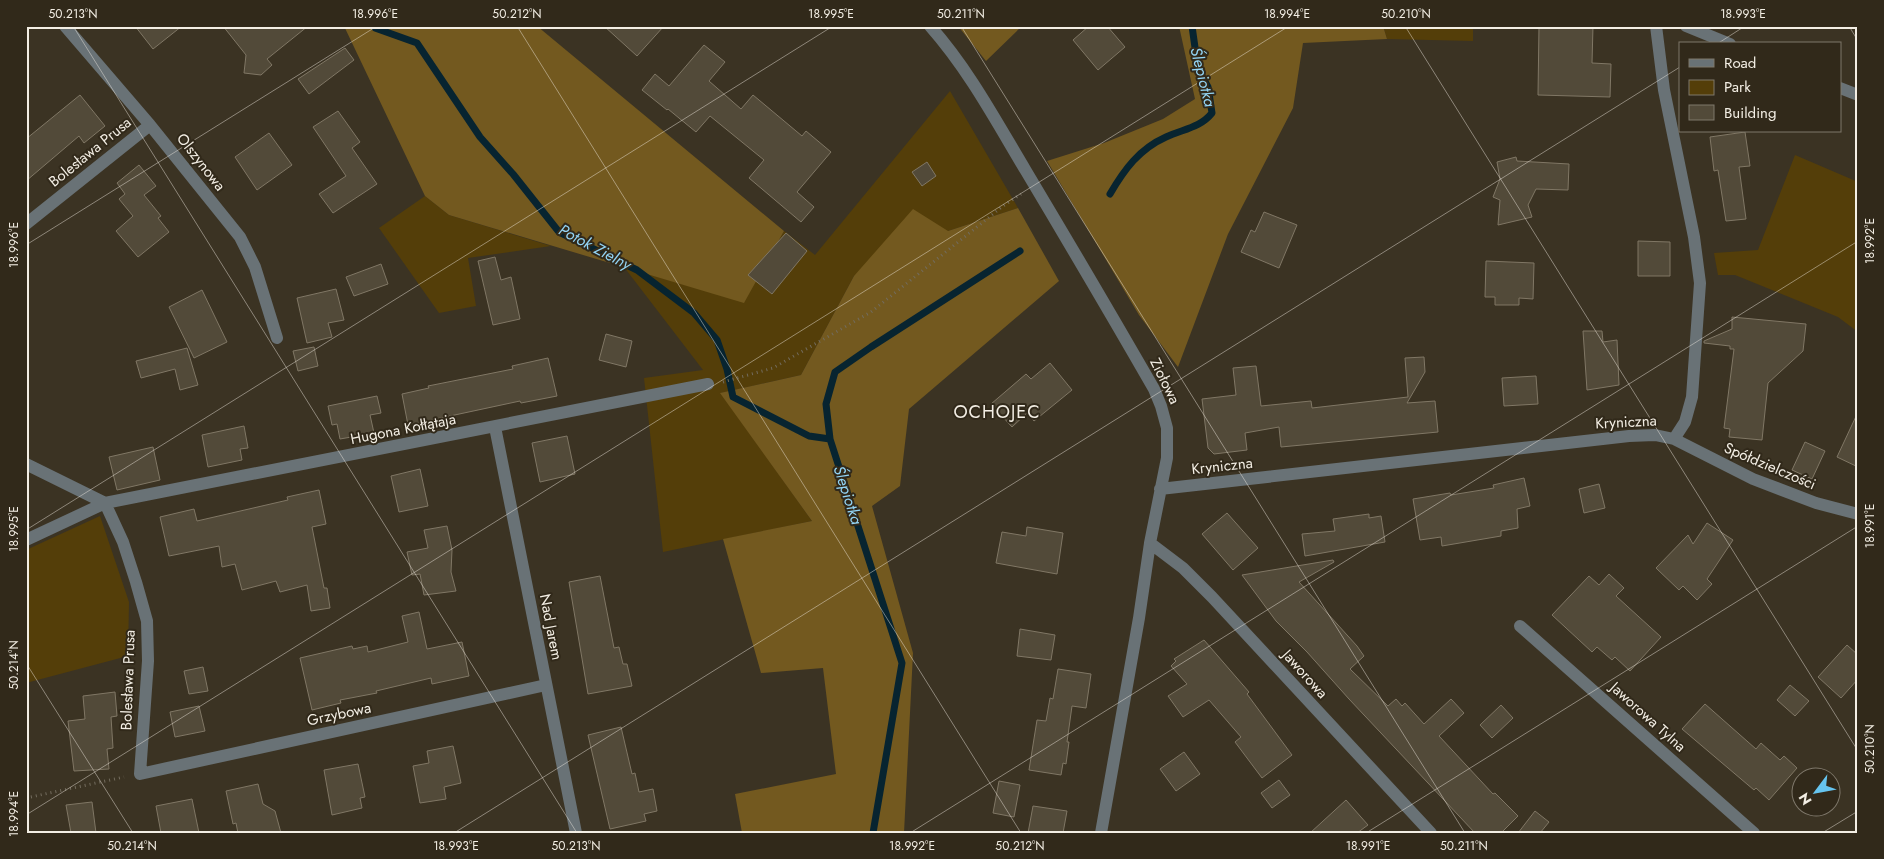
<svg xmlns="http://www.w3.org/2000/svg" width="1884" height="859" font-family="Jost,sans-serif">
<style>
.green{fill:#543e09}
.forest{fill:#73591f}
.lines{fill:none;stroke-linecap:round;stroke-linejoin:round}
.stream{stroke:#072430;stroke-width:7}
.building{fill:#524a39;stroke:#807765}
.path{stroke:#736c5e;stroke-width:3;stroke-dasharray:1 4;stroke-linecap:butt}
.minor{stroke:#697276;stroke-width:12}
.ticks{fill:none;stroke:#f3eee4;stroke-width:1;stroke-opacity:0.45}
.labels{text-anchor:middle;dominant-baseline:central;stroke-width:4;stroke-linejoin:round;paint-order:stroke}
.street-label{font-size:15px;fill:#f3eee4;stroke:#31291a}
.water-label{font-size:16px;font-style:italic;fill:#93d4f4;stroke:#31291a}
.quarter-label{font-size:18px;letter-spacing:1px;fill:#f3eee4;stroke:#31291a}
.neatline{fill:none;stroke:#f3eee4;stroke-width:2}
.ticks-label{font-size:12px;text-anchor:middle;fill:#f3eee4}
</style>
<rect width="100%" height="100%" fill="#3b3323"/>
<path class="green" d="M1383 26H1473V41L1387 39Z
M950 91 1018 208 948 231 854 276 801 375 721 393 812 521 663 552 644 378 703 370 624 267 744 302 784 231 815 255Z
M1795 155 1858 182V332L1838 317 1735 275H1718L1714 253 1758 250Z
M425 196 449 215 551 246 468 258 476 306 439 313 379 228Z
M100 516 129 602 128 656 26 683V550Z"/>
<path class="forest" d="M344 26H537L784 231 744 303 449 215 425 196Z
M958 26H1022L986 61Z
M1179 26H1383L1387 39 1303 43 1293 108 1228 234 1178 367 1139 315 1047 161 1104 143 1163 119 1195 99Z
M1018 208 1059 281 909 409 900 486 872 506 913 653 904 833H742L735 794 836 774 823 668 761 673 723 539 812 521 720 393 801 375 854 276 913 209 948 231Z"/>
<g class="lines">
<path class="stream" d="M374 26 375 28 417 43 480 137 513 174 559 232 637 270 694 313 717 340 727 369 733 397 809 436 830 439
M1110 194C1124 170 1139 149 1166 137 1183 129 1200 128 1212 113L1208 87 1198 69 1192 26
M873 833 902 663 830 439 826 404 835 372 871 347 1020 251"/>
</g>
<path class="building" d="M135 26H182L153 49Z
M223 26H308L267 59 272 65 261 75 244 73 246 55Z
M604 26H664L637 56Z
M1089 26H1107L1125 47 1098 70 1073 40Z
M1539 26H1593L1592 63 1611 64 1610 97 1538 95Z
M704 45 725 62 709 81 741 109 753 95 802 136 806 131 831 152 797 192 814 207 801 222 749 178 764 160 710 116 696 132 668 109 667 110 642 90 655 74 669 86Z
M345 48 354 60 309 94 298 79Z
M80 95 105 126 84 143 79 136 26 181V139Z
M338 111 360 142 352 148 377 184 333 213 319 194 346 176 313 127Z
M1745 132 1750 166 1739 167 1746 219 1726 221 1718 170 1714 171 1710 137Z
M269 133 292 165 257 190 235 157Z
M1516 157 1517 161 1569 164 1568 190 1536 189 1528 205 1532 217 1498 225 1500 200 1493 197 1500 179 1497 162Z
M927 162 936 176 922 186 912 172Z
M139 165 156 186 144 195 161 216 158 218 169 232 138 257 116 231 133 216 119 199 125 194 117 183Z
M1264 212 1297 225 1279 268 1241 252 1251 230 1255 232Z
M786 233 807 251 772 294 748 275Z
M1638 241 1670 242V276H1638Z
M495 257 501 280 511 277 520 319 493 325 478 261Z
M1486 261 1534 263 1533 299 1519 298V305H1495V297H1485Z
M381 264 388 284 354 296 346 277Z
M336 289 344 320 328 323 332 337 307 343 297 298Z
M202 290 227 342 194 358 169 307Z
M1732 317 1806 324 1803 351 1768 383 1762 440 1729 437 1730 429 1724 428 1734 349H1730V346L1704 343V341L1732 329Z
M1583 331H1602L1603 342 1617 340 1619 385 1587 390Z
M606 334 632 341 626 367 599 360Z
M314 347 318 366 298 371 293 351Z
M187 348 198 385 180 390 175 369 141 378 136 361Z
M1424 357 1425 372 1407 403 1435 401 1438 432 1281 447 1279 427 1245 433 1247 450 1214 454 1208 448 1202 399 1236 395 1233 368 1256 366 1261 406 1311 401 1312 408 1408 397 1405 358Z
M548 358 557 396 521 403 520 401 408 425 402 394 429 388 428 386 513 369 512 366Z
M1050 363 1072 390 1034 421 1027 413 1012 427 991 404 1026 374 1031 379Z
M1536 376 1538 404 1504 406 1502 378Z
M377 396 381 413 370 415 374 433 340 439 337 424 332 425 328 406Z
M1858 412V467L1837 457Z
M244 426 248 448 240 449 242 460 208 467 202 435Z
M567 436 575 474 540 482 532 443Z
M1805 442 1825 451 1812 479 1792 470Z
M153 447 160 480 117 490 109 457Z
M420 469 428 506 399 512 391 476Z
M1524 478 1530 506 1517 509 1518 528 1501 531V536L1442 546 1441 537 1420 540 1413 499 1450 493 1451 495 1494 488 1493 485Z
M1599 484 1605 508 1584 513 1579 489Z
M319 490 326 524 312 527 324 588H327L330 608 311 611 307 585 280 592 276 581 242 590 235 564 222 567 219 546 169 556 160 517 194 509 197 521 288 500 287 497Z
M1227 513 1258 548 1233 570 1202 534Z
M1369 514V518L1381 516 1385 542 1305 556 1302 534 1335 531 1333 519Z
M1707 523 1733 540 1707 579 1712 584 1697 600 1683 586 1679 590 1656 568 1688 535 1693 544Z
M447 526 452 550 451 572 456 591 424 595 420 574 412 575 407 552 428 548 424 530Z
M1027 527 1063 533 1057 574 996 563 1002 532 1026 536Z
M1333 560 1334 562 1299 582 1357 646 1364 656 1350 669 1388 706 1396 699 1402 706 1405 703 1424 724 1451 699 1464 713 1439 736 1493 794 1495 793 1518 816 1501 833H1475L1349 699 1307 652 1276 621 1242 575Z
M1609 574 1624 588 1616 596 1661 637 1630 671 1615 657 1612 660 1597 647 1592 652 1552 615 1589 576 1599 585Z
M600 576 614 648 619 647 623 664H627L632 686 588 694 569 582Z
M419 612 427 649 462 642 469 676 432 684 431 678 376 691 377 693 340 700 341 703 312 710 300 658 352 646 353 649 367 646 368 652 408 642 402 616Z
M1020 629 1055 635 1051 660 1017 656Z
M1204 640 1249 692 1247 694 1292 755 1262 778 1235 742 1241 737 1209 700 1183 717 1168 696 1187 684 1171 666 1176 661 1174 659Z
M1847 645 1858 655V679L1841 698 1818 677Z
M203 667 208 691 189 694 184 671Z
M1058 669 1091 674 1086 708 1072 706 1067 742H1069L1066 764 1063 763 1061 775 1029 770 1037 720 1046 721 1050 698 1053 699Z
M1790 685 1809 701 1795 716 1777 700Z
M115 692 117 716 111 717 113 748 107 749 109 769 74 771 68 721 85 719 83 696Z
M1705 704 1756 749 1761 743 1780 760 1784 756 1797 768 1769 800 1756 788 1754 790 1682 729Z
M1501 705 1513 718 1492 738 1480 725Z
M199 706 205 731 175 737 170 712Z
M621 727 632 774 635 773 639 792 653 789 657 811 644 814 646 821 610 829 588 735Z
M453 746 461 783 444 787 446 799 420 803 413 766 429 763 427 751Z
M1184 752 1200 774 1176 791 1160 769Z
M358 764 365 797 360 798 362 808 332 815 324 770Z
M1279 780 1290 795 1272 808 1261 793Z
M999 781 1020 785 1014 817 993 813Z
M258 784 263 804 275 811 281 833H238L236 823 233 824 226 791Z
M192 799 199 833H161L156 806Z
M1346 800 1368 825 1357 833H1310Z
M92 802 96 833H71L66 805Z
M1033 806 1067 811 1063 833H1028Z
M1535 811 1549 822 1540 833H1518Z"/>
<g class="lines">
<path class="path" d="M723 382 773 368 871 312 1003 206 1021 194
M26 798 124 777"/>
<path class="minor" d="M65 26 150 125 240 237 255 267 277 338
M930 26C969 70 996 121 1026 171 1069 243 1112 316 1154 389L1161 406 1167 428V458L1150 543 1139 618 1101 833
M1656 26 1664 90 1694 237 1700 283 1692 397 1685 422 1674 439
M1686 26 1730 44
M1840 88 1858 95
M26 224 150 125
M495 427 576 833
M26 464 105 503 123 542 136 582 147 621 148 661 140 774 546 685
M1160 489 1629 436 1655 435 1674 439 1753 479 1816 503 1858 514
M26 540 105 503 708 384
M1150 543 1183 568 1212 597 1431 833
M1520 626 1754 833"/>
</g>
<path class="ticks" d="M73 26 577 833M517 26 1021 833M961 26 1465 833M1405 26 1858 751M1849 26 1858 41M1717 44 1745 26M26 245 377 26M26 530 833 26M26 663 133 833M26 815 1289 26M454 833 1680 67M910 833 1858 241M1366 833 1858 526M1822 833 1858 811"/>
<g class="labels">
<g class="street-label">
<text transform="translate(90 152) rotate(-39)">Bolesława Prusa</text>
<text transform="translate(201 162) rotate(52)">Olszynowa</text>
<text transform="translate(1165 381) rotate(64)">Ziołowa</text>
<text transform="translate(1626 422) rotate(-3)">Kryniczna</text>
<text transform="translate(403 429) rotate(-11)">Hugona Kołłątaja</text>
<text transform="translate(1222 466) rotate(-6)">Kryniczna</text>
<text transform="translate(1770 466) rotate(23)">Spółdzielczości</text>
<text transform="translate(551 627) rotate(79)">Nad Jarem</text>
<text transform="translate(1305 674) rotate(48)">Jaworowa</text>
<text transform="translate(128 680) rotate(-88)">Bolesława Prusa</text>
<text transform="translate(339 714) rotate(-12)">Grzybowa</text>
<text transform="translate(1648 717) rotate(42)">Jaworowa Tylna</text>
</g>
<g class="water-label">
<text transform="translate(1203 77) rotate(76)">Ślepiotka</text>
<text transform="translate(595 247) rotate(28)">Potok Zielny</text>
<text transform="translate(848 495) rotate(72)">Ślepiotka</text>
</g>
<g class="quarter-label">
<text x="997" y="412">OCHOJEC</text>
</g>
</g>
<rect width="1884" height="859" fill="none" stroke="#31291a" stroke-width="55"/>
<rect x="1679" y="42" width="162" height="90" fill="#31291a" stroke="#7f786b"/>
<rect x="1689" y="59" width="25" height="8" fill="#697276" stroke="#7f786b"/>
<text x="1724" y="68" font-size="15" fill="#f3eee4">Road</text>
<rect x="1689" y="80" width="25" height="15" fill="#543e09" stroke="#7f786b"/>
<text x="1724" y="92" font-size="15" fill="#f3eee4">Park</text>
<rect x="1689" y="105" width="25" height="15" fill="#524a39" stroke="#7f786b"/>
<text x="1724" y="118" font-size="15" fill="#f3eee4">Building</text>
<g transform="translate(1816 792) rotate(238)"><circle r="24" fill="#31291a" stroke="#7f786b"/>
<path d="M0-4L9 19L0 12L-9 19Z" fill="#66c4ef"/>
<text y="-8" font-size="14" font-weight="bold" text-anchor="middle" fill="#f3eee4">N</text>
</g>
<rect x="28" y="28" width="1828" height="804" class="neatline"/>
<g class="ticks-label">
<text x="73" y="18">50.213°N</text>
<text x="375" y="18">18.996°E</text>
<text x="517" y="18">50.212°N</text>
<text x="831" y="18">18.995°E</text>
<text x="961" y="18">50.211°N</text>
<text x="1287" y="18">18.994°E</text>
<text x="1406" y="18">50.210°N</text>
<text x="1743" y="18">18.993°E</text>
<text transform="translate(1870 241) rotate(-90)" y="4">18.992°E</text>
<text transform="translate(14 245) rotate(-90)" y="4">18.996°E</text>
<text transform="translate(1870 526) rotate(-90)" y="4">18.991°E</text>
<text transform="translate(14 529) rotate(-90)" y="4">18.995°E</text>
<text transform="translate(14 665) rotate(-90)" y="4">50.214°N</text>
<text transform="translate(1870 749) rotate(-90)" y="4">50.210°N</text>
<text transform="translate(14 814) rotate(-90)" y="4">18.994°E</text>
<text x="132" y="850">50.214°N</text>
<text x="456" y="850">18.993°E</text>
<text x="576" y="850">50.213°N</text>
<text x="912" y="850">18.992°E</text>
<text x="1020" y="850">50.212°N</text>
<text x="1368" y="850">18.991°E</text>
<text x="1464" y="850">50.211°N</text>
</g>
</svg>
